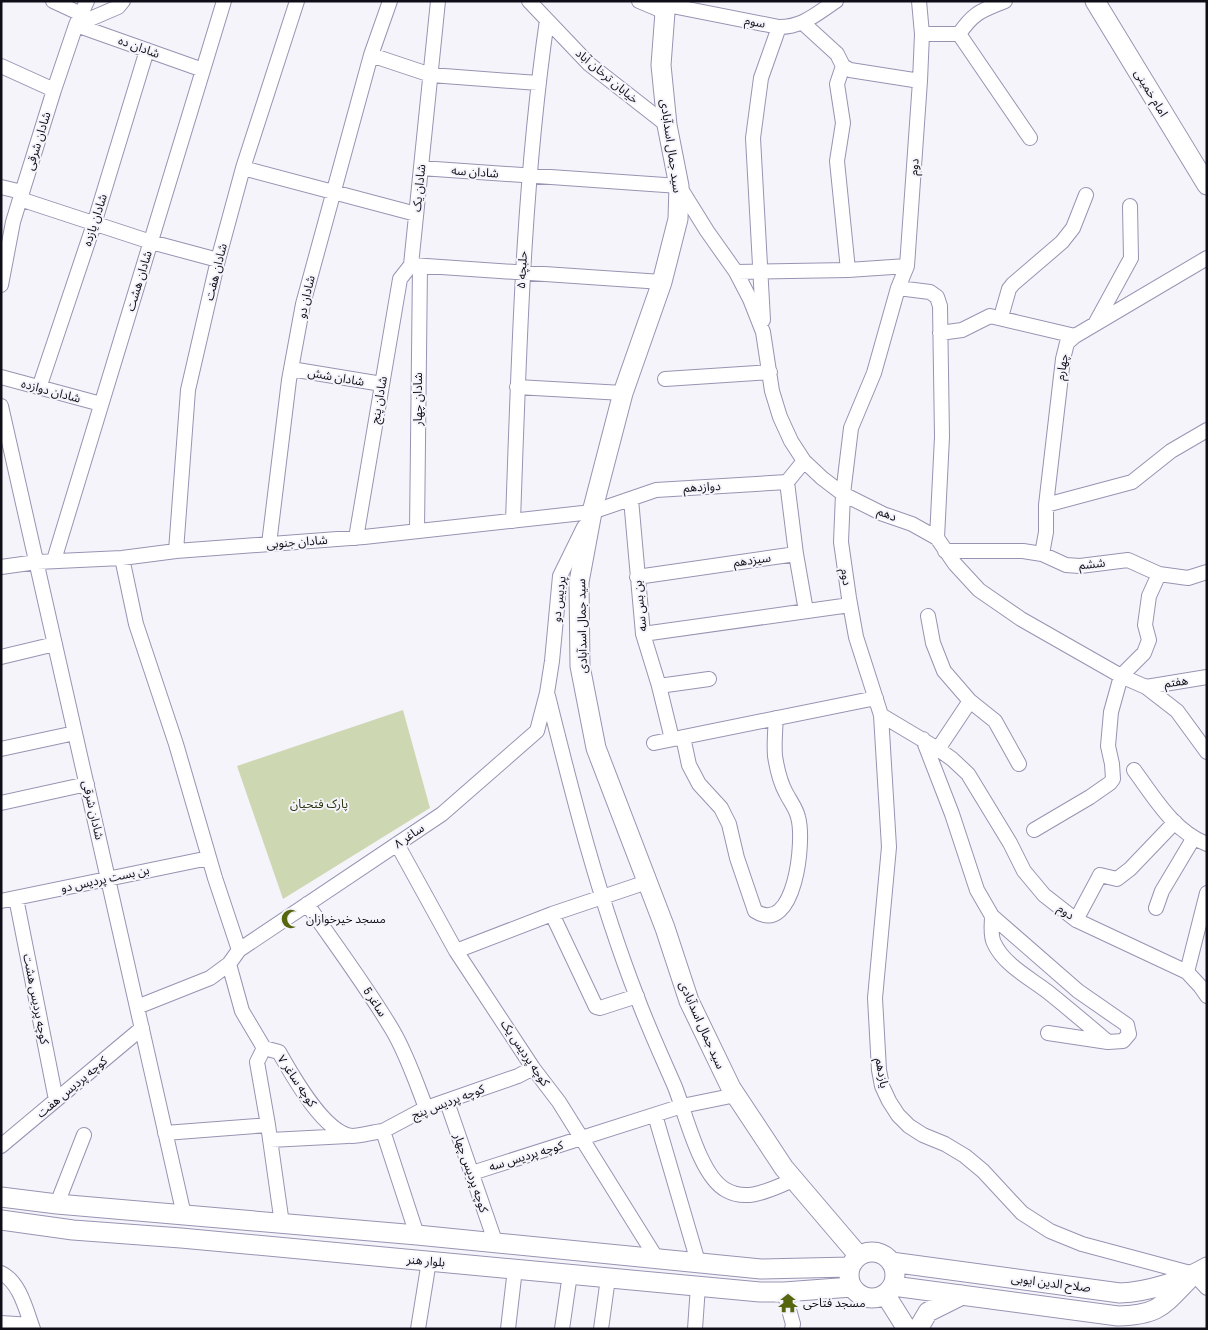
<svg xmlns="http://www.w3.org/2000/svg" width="1208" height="1330" font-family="'Archivo Narrow','Noto Sans Arabic',sans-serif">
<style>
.green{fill:#cdd8b2}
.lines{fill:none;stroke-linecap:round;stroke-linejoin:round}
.minor-casing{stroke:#9794b2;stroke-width:16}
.major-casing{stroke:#9794b2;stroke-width:21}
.minor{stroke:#fff;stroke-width:14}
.major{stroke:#fff;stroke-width:19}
.labels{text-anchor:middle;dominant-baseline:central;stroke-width:4;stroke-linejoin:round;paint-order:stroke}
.street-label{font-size:12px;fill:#0f0e18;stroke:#f5f4fb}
.park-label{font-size:12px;fill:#2a320d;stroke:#f5f4fb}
.poi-label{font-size:12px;fill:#0f0e18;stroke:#f5f4fb;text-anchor:start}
</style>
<rect width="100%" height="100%" fill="#f5f4fb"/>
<path class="green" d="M403 710 430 808 283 899 237 766Z"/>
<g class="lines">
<defs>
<path id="minor" d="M53 1 81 14
M529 1 589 64 667 125
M639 1 665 12
M919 1 922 34 920 81 907 266 898 288 874 373 851 428 843 494 841 542 849 598 856 637 881 715 938 749 952 759 968 774 1010 843 1024 871 1044 895 1076 920 1187 972 1200 986 1207 996
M667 5 779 27C803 27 816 14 836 1
M803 23 837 54 843 66 850 70 920 81
M76 25 203 70
M76 25 118 7 123 1
M922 34H959
M959 34 1030 138
M959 34C974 12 981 11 1005 1
M371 55 431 75 538 83
M1 66 54 90
M843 66 837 84 843 123 837 161 848 270
M243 168 416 214
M421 168 679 186 707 231 736 272 750 299 763 332 772 391 780 417 791 441 804 461 822 478 843 494 883 514 912 524 937 538 955 564 979 590 1021 619 1121 676 1146 687 1177 711 1207 752
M1 187 22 192
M20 199 151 242 218 260
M411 265 438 1
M412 265 662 282
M736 272 848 270 907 266
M1 285 13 222 20 199 54 90 76 25 87 1
M898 288 930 292 937 297 940 306 942 437 937 538
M1001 317 1009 289 1013 284 1062 242 1073 228 1086 195
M763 320 753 138 761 78 779 27
M1095 324 1131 258 1130 206
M940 333 962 330 990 316 1075 336
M291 369 382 384
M1 377 101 404
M665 379 770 372
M517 387 623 393
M39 388 94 224 147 50
M1 406 184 1215
M631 499 643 634 659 686 672 739
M1046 505 1132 482 1171 451 1207 430
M513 521C519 353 523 186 547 20
M417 531 420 266
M356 538 400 279 411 265
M269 544 289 380 303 304 371 55 390 1
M176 551 188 390 218 260 243 168 297 1
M945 551H1023L1042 554 1066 565 1080 566 1128 560 1159 574 1188 578 1207 572
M796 554 806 611
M1042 554 1046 532V505L1063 359 1067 343 1075 336 1207 258
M122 558 136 624 176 744 215 878 239 950
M54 560 224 1
M1 567 37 562 122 558 176 551 364 537 592 512 656 490 787 482 804 461
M637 577 796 554 787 482
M928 616 933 643 944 671 970 701 995 721 1019 764
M643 634 850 605
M1 657 55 644
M659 686 709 679
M1146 687 1207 677
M548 696C573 797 599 899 637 997 648 1027 662 1057 675 1087 686 1115 700 1176 726 1190 749 1203 772 1188 794 1180
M881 715 889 847 875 998 879 1070 882 1086 889 1101 898 1115 909 1126 923 1135 945 1144 965 1156 983 1171 1022 1213 1050 1231 1082 1244 1194 1274 1207 1288
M683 737 689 765 699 784 721 808 729 824 737 858 755 911C795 937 805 840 798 817 796 808 790 801 786 793 780 782 777 769 775 756 774 744 775 731 776 718
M923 739 952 814 977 890 992 916 1078 991 1127 1025 1129 1034 1123 1041 1108 1042 1048 1033
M654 743 876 698
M1 749 75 733
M938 749 970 701
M1134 770C1154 797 1174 832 1207 844
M1 803 87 784
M1034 830 1090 797 1110 783 1113 779 1112 764 1108 746 1111 712 1121 676 1144 653 1149 640 1145 625 1149 596 1159 574
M397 844 456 951 533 1068 559 1102 657 1259
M16 898 56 1100
M1 901 209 858
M307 904C336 946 367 987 393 1031 407 1055 416 1082 426 1108
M1156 908 1162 891 1193 839
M552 914 596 1007 600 1008 637 996
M992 916C992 925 990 935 994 943 1004 965 1030 978 1048 992 1068 1008 1088 1025 1108 1042
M1076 920 1099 877 1100 875 1117 879 1130 869 1175 822
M456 951 552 914 647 882
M229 964 242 1011 264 1048 279 1052C292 1075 324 1133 352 1136 361 1136 373 1132 383 1131
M1187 972 1207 893
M137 1007 210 978 229 964 239 950 442 814 537 731 547 693 552 661 560 576 584 527
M264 1048 257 1062 268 1125 282 1224
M447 1102 496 1244
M655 1115 698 1262
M165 1133 268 1125
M270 1140 348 1136
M1 1146 142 1028
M472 1173 682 1106 736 1095
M57 1204 84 1135
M417 1235 383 1131 426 1108 518 1076 533 1068
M1 1273C20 1282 26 1310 33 1329
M784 1292 793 1324 792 1329
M1 1323 31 1325
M418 1329 429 1261
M508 1329 515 1269
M562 1329 570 1274
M601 1329 608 1278
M695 1329 698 1286"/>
<path id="major" d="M668 1 665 12 661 65 667 125 679 186 678 219 662 282 623 393 592 512 579 582 580 666 596 748 665 928 689 1001 731 1088 784 1168 859 1256
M1095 1 1207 185
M1 1197 57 1204 417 1235 761 1269 850 1267
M1 1220 73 1230 181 1238 760 1292H784L852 1287
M849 1275a23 23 0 1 1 46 0a23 23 0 1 1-46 0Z
M891 1262 1120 1293C1147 1292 1183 1281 1207 1267
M893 1286 1118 1316C1160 1315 1163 1305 1191 1277
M885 1294 907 1329
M918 1329 928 1312 962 1295"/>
</defs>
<use href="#minor" class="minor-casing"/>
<use href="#major" class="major-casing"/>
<use href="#minor" class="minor"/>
<use href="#major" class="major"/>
</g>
<defs>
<symbol id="mosque-bare" viewBox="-9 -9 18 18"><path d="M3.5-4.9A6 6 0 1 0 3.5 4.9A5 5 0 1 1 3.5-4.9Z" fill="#56660e" stroke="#f5f4fb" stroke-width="2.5" paint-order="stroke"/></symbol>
<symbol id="temple-bare" viewBox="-9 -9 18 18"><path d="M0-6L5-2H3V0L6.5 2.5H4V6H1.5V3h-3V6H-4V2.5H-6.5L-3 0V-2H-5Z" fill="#56660e" stroke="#f5f4fb" stroke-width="2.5" paint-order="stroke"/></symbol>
</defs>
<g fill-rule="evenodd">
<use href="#mosque-bare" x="277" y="905" width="28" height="28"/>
<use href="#temple-bare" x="774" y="1289" width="28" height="28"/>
</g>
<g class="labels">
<g class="street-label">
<text transform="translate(755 22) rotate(11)">سوم</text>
<text transform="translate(139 47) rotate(20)">شادان ده</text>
<text transform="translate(607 76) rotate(40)">خیابان ترخان آباد</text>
<text transform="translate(1151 93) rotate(59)">امام خمینی</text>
<text transform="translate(38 141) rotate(-73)">شادان شرقی</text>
<text transform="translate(671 146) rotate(82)">سید جمال اسدآبادی</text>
<text transform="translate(914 167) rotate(-86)">دوم</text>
<text transform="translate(475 172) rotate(4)">شادان سه</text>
<text transform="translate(419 188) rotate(-84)">شادان یک</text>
<text transform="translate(95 220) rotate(-72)">شادان یازده</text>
<text transform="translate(522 270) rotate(-87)">حلبچه ۵</text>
<text transform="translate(216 272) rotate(-76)">شادان هفت</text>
<text transform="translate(139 281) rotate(-73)">شادان هشت</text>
<text transform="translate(306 297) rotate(-77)">شادان دو</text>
<text transform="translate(1062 367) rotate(-81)">چهارم</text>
<text transform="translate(336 377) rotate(10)">شادان شش</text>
<text transform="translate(51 391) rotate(15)">شادان دوازده</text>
<text transform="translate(418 399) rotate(-90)">شادان چهار</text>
<text transform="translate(379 400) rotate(-80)">شادان پنج</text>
<text transform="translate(702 487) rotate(-3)">دوازدهم</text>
<text transform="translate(887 514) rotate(22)">دهم</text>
<text transform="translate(297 542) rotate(-4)">شادان جنوبی</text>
<text transform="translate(752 560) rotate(-8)">سیزدهم</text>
<text transform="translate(1092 564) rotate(-6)">ششم</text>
<text transform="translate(846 577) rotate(82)">دوم</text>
<text transform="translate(559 599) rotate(-83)">پردیس دو</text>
<text transform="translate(640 606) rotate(-96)">بن بس سه</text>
<text transform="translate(582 626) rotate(-91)">سید جمال اسدآبادی</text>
<text transform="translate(1176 682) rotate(-9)">هفتم</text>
<text transform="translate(93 810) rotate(77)">شادان شرقی</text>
<text transform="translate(409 836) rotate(-34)">ساغر ٨</text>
<text transform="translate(105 879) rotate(-12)">بن بست پردیس دو</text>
<text transform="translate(1066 912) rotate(37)">دوم</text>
<text transform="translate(36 999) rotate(79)">کوچه پردیس هشت</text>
<text transform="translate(375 1002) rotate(57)">ساغر 5</text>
<text transform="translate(702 1025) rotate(66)">سید جمال اسدآبادی</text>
<text transform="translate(525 1053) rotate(56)">کوچه پردیس یک</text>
<text transform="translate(882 1073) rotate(80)">یازدهم</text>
<text transform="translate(297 1081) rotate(56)">کوچه ساغر ۷</text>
<text transform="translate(72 1087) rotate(-40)">کوچه پردیس هفت</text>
<text transform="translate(448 1102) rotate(-21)">کوچه پردیس پنج</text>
<text transform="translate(526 1156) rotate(-17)">کوچه پردیس سه</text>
<text transform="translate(471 1173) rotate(71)">کوچه پردیس چهار</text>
<text transform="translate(426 1261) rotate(5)">بلوار هنر</text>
<text transform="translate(1051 1283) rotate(7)">صلاح الدین ایوبی</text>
</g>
<g class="park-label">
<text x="319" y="804">پارک فتحیان</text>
</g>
<g class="poi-label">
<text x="306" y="919">مسجد خیرخوازان</text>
<text x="803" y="1303">مسجد فتاحی</text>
</g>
</g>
<rect width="1208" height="1330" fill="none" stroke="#0f0e18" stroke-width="5"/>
</svg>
